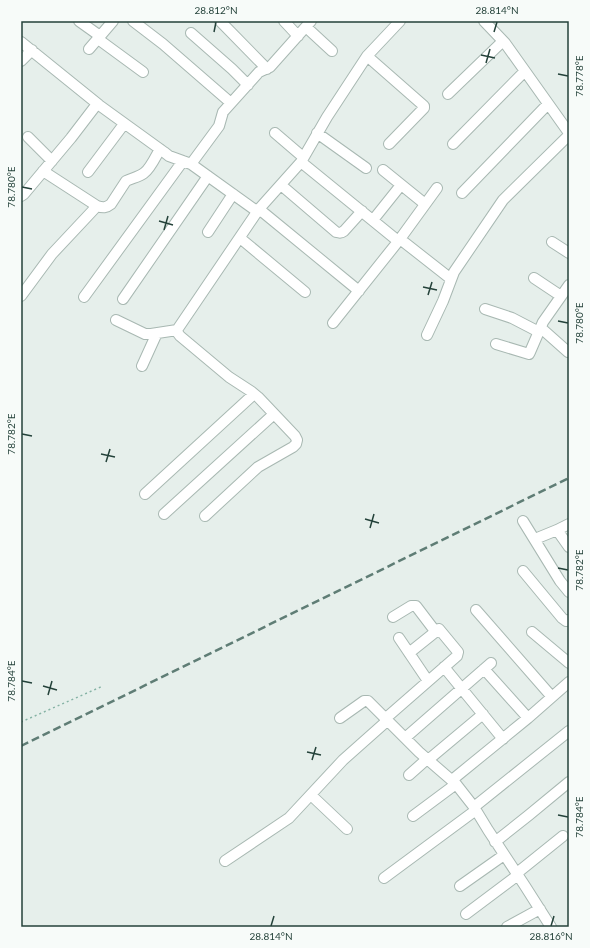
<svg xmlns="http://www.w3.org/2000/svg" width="590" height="948" font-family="Lato,sans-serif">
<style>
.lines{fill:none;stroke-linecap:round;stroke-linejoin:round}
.minor-casing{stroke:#a8b8b2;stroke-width:12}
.path{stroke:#86b3a5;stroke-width:1.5;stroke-dasharray:2 3;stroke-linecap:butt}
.minor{stroke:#fff;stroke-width:10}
.rail{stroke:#5f7d75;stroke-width:2.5;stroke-dasharray:8 4;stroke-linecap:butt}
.ticks{fill:none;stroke:#24423a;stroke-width:1.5}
.neatline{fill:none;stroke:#24423a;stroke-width:1.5}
.ticks-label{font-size:10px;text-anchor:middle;fill:#24423a}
</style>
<rect width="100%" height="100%" fill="#e6efeb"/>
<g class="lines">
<defs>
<path id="minor" d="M79 21 100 36
M133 21 163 44 231 103
M220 21 267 69
M284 21 298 36
M484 21 505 43 569 133
M306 27 332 51
M191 33 232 69 248 85
M98 39 143 72
M21 42 99 105 164 152 169 156 191 164 258 212
M89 49 113 21
M367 56 424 106V108L389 144
M21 61 32 50
M448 94 503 41
M275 133 303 157
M317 133 366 168
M28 137 52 161
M453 144 525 71
M301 162 398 241
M191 164 219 126 223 112 259 72 270 67 311 21
M383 170 425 204
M43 171 97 206C103 208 106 208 111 204L126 181C132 178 139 177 144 173 150 169 156 156 160 149
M88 172 124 124
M281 185 336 232C340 233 341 233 344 231L362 211
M462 193 548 104
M21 196 24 194 71 138 97 104
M259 209 359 291
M373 220 401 185
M208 232 233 194
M240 238 305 292
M400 239 451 279
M552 242 569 253
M534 278 561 296
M21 296 52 254 97 206
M84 297 183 161
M123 299 208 176
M485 309 512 318 539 332
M116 320 145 334H151L177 330
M333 323 400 239 437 188
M541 328 568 352
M427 335 443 301 454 272 503 200 569 135
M496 344 529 354 530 352 543 322 569 285
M142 366 157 333
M145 494 254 394
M164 514 274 414
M205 516 258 467 293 447 296 444 297 440 295 436 258 397 252 392 229 377 180 336 177 332V330L259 209 301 162 327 117 367 56 400 21
M523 521 560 581 569 592
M557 530 569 547
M535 539 557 530 569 524
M523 571 562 618 566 621 569 620
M476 610 552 697
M393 617 411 606H416L435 631
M532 632 569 663
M399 638 428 681
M444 667 503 739
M484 669 528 718
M340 718 364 701H368L419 752 456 784 474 807 488 830 525 886 551 927
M386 718 457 656 458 652 439 629 409 653
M405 738 491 663
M428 760 483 714
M409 775 427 759
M452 780 528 718 569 682
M311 795 347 829
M474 807 569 731
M413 816 456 784
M495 842 529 815 569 782
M225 861 289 818 343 760 388 720
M517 873 563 836
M384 878 476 810
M460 886 504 855
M466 914 518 875
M507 927 540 909"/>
</defs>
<use href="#minor" class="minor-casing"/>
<path class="path" d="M21 722 103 686"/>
<use href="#minor" class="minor"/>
<path class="rail" d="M21 746 569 478"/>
</g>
<path class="ticks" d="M214 32 216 22M494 32 497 22M481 55 495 58M486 63 490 49M558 74 568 76M22 187 32 189M159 221 173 225M164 230 168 216M423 287 437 290M428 295 432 282M558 321 568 323M22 434 32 436M101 454 115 457M106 462 110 449M365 519 379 523M370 528 374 514M558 568 568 570M22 681 32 683M43 686 57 690M48 695 52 681M307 752 321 755M312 760 316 747M558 815 568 817M271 926 274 916M551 926 554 916"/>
<rect width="590" height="948" fill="none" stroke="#f7fbf9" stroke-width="44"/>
<rect x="22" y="22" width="546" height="904" class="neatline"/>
<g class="ticks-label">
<text x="216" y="14">28.812°N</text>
<text x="497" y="14">28.814°N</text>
<text transform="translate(579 76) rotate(-90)" y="4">78.778°E</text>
<text transform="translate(11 187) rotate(-90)" y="4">78.780°E</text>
<text transform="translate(579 323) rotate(-90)" y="4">78.780°E</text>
<text transform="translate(11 434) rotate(-90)" y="4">78.782°E</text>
<text transform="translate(579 570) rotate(-90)" y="4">78.782°E</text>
<text transform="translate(11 681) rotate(-90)" y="4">78.784°E</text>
<text transform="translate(579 817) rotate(-90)" y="4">78.784°E</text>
<text x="271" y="940">28.814°N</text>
<text x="551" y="940">28.816°N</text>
</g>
</svg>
